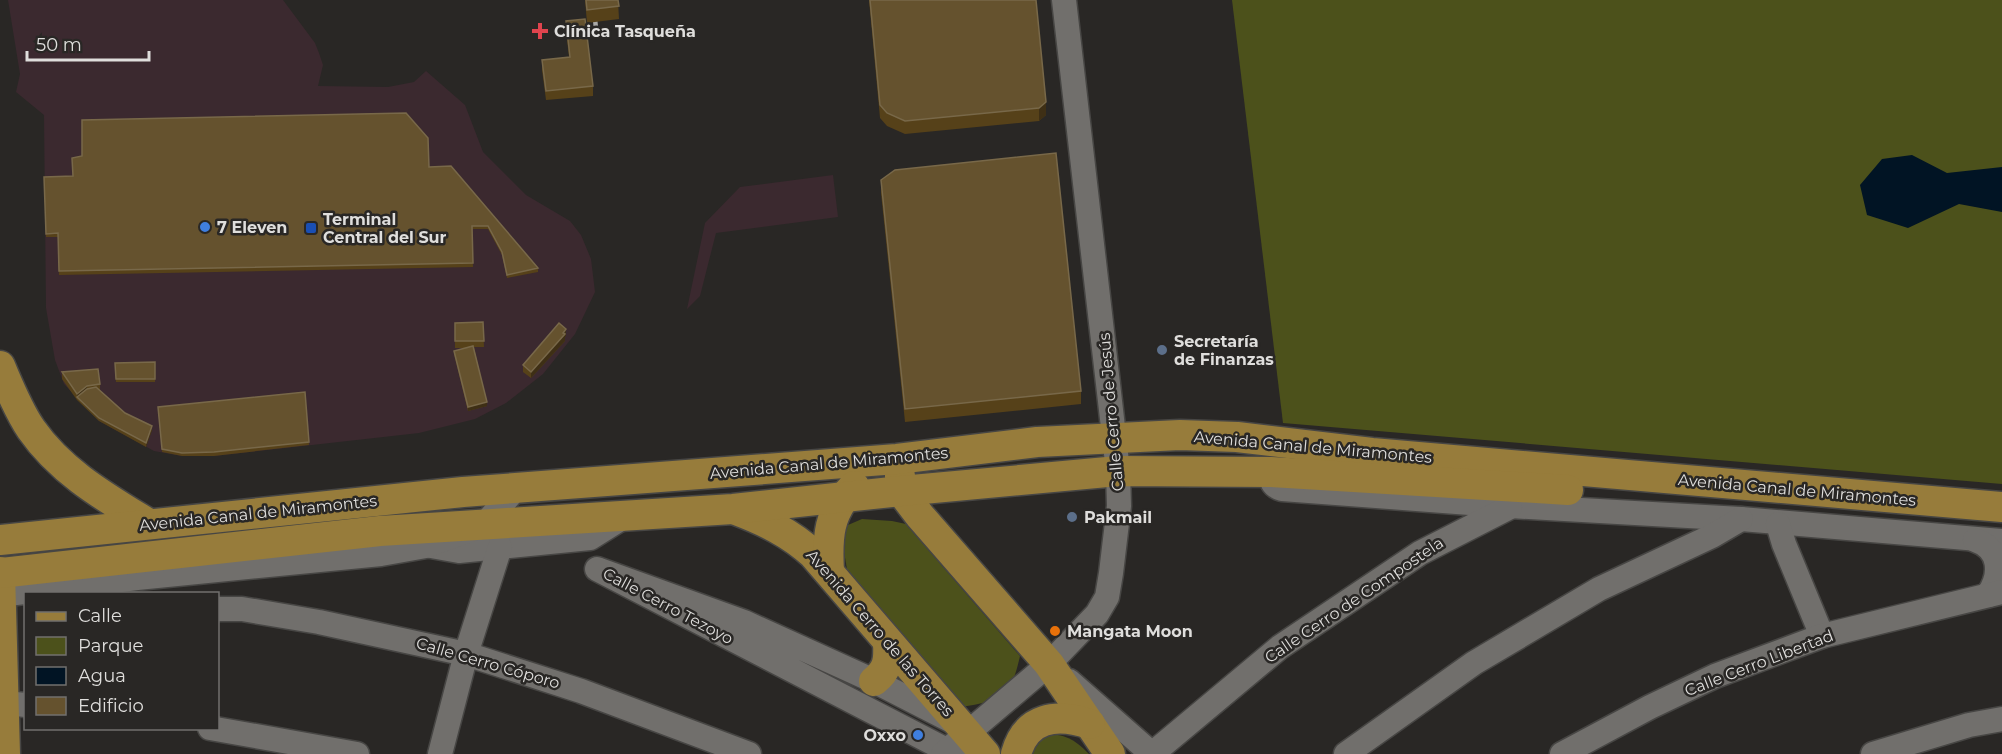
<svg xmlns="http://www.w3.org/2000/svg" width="2002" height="754" font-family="Montserrat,sans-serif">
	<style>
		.commercial { fill: #3b292f }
		.green { fill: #4c511b }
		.water { fill: #011424 }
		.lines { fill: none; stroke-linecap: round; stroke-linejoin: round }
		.minor-casing { stroke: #474644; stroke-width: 27 }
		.major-casing { stroke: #474644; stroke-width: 33 }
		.minor { stroke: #716f6c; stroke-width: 24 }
		.major { stroke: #977c3b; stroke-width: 30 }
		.rail { stroke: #aaa9a7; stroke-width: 4.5; stroke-dasharray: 12 6; stroke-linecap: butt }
		.wall { fill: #564119 }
		.shaded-wall { fill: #3e2f15 }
		.building { fill: #65522e; stroke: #786849; stroke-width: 1.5 }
		.health-dot { fill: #e0444e; stroke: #292725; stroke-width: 2 }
		.shop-dot { fill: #3f7fe0; stroke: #292725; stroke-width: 2 }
		.transit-dot { fill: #1a4fb4; stroke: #292725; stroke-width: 2 }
		.service-dot { fill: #5c6f8a; stroke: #292725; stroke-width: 2 }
		.food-dot { fill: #e8710a; stroke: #292725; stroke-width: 2 }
		.labels { text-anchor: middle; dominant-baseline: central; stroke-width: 5; stroke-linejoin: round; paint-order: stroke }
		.poi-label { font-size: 16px; font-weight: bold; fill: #dfdedc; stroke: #292725; text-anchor: start }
		.street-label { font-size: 16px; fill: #dfdedc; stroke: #292725 }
	</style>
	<rect width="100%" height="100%" fill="#292725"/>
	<g class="commercial">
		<path d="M8 0H283L315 43 319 53 323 65 318 86 388 87 414 82 426 71 465 105 483 152 526 195 570 221 581 235 591 259 595 292 575 334 543 374 506 403 475 419 419 433 214 456H182L154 451 99 421 64 384 55 360 46 308 44 115 16 92 20 74Z"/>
		<path d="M833 175 838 217 716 233 700 296 687 309 705 223 740 187Z"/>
	</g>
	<g class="green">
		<path d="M1232 0H2002V484L1283 423Z"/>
		<path d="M862 519 892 521 906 524 1020 656C1011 697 1002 700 962 707L848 575 843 546 844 535 848 525Z"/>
		<path d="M1043 733C1066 735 1073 738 1089 754H1033L1037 742Z"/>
	</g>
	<path class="water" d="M1912 155 1947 173 2002 167V212L1959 204 1908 228 1867 215 1860 185 1882 159Z"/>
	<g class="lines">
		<defs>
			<g id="minor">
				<path d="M1271 472C1271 481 1272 486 1282 489L1510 506 1741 519 2002 541"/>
				<path d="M1778 524 1784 544 1822 636"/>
				<path d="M1975 540C2001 549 2002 574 1988 595"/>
				<path d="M431 546 459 551 590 538 625 516"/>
				<path d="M0 595 137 578 381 554 426 546 484 525 517 487"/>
				<path d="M218 609H242L319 622 466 654 581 691 749 754"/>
				<path d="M1069 681 1152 754 1280 647 1420 553 1510 507"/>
				<path d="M4 703 26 705"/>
				<path d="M952 721 874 681 744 622 597 569 954 754"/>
				<path d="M210 728 357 754"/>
				<path d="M440 754 466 654 500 547"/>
				<path d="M943 754 1049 664 1097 614 1107 597 1111 573 1119 506 1118 471 1064 0"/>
				<path d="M1346 754 1474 663 1599 589 1712 536 1741 519"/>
				<path d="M1562 754 1650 707 1715 676 1822 636 2002 592"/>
				<path d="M1873 754 1969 725 2002 719"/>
			</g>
			<g id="major">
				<path d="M0 366C9 387 18 410 31 429 61 472 105 497 149 524"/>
				<path d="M900 476 901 491 920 516 1049 664 1110 754"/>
				<path d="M736 510C765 521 790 533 813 554L985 754"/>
				<path d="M0 540 463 492 897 459 1037 442 1180 435 1237 437 1372 453 2002 507"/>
				<path d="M0 572 5 754"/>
				<path d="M829 572C827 537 828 513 854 486"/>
				<path d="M0 573 380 531 733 509 901 491 1118 471 1271 472 1568 490"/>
				<path d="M874 681C888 670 889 660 888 643"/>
				<path d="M1016 754C1026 717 1056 713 1090 724"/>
			</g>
		</defs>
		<use href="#minor" class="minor-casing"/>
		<use href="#major" class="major-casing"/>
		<use href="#minor" class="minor"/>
		<use href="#major" class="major"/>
		<path class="rail" d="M593 0 597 38"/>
	</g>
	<g class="wall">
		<path d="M585 0H618L619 19 587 23Z"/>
		<path d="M869 0H1036L1046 115 1039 121 905 134 887 126 880 118Z"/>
		<path d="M566 21 593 86V96L546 100 542 70V60L569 57 566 31Z"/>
		<path d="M429 167 538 268V272L507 278 502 255 488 229H472L473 267 59 275 58 237H46L44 177Z"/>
		<path d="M881 180 1081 391V404L905 422 881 193Z"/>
		<path d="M483 322 484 347H474L487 406 468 411 454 354V351L468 348H455V323Z"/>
		<path d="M566 336 565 337V341L531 378 523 372V365Z"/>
		<path d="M155 362V382H116L115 363Z"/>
		<path d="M62 372 100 384V391L125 413 152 430 146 447 99 421 77 400 62 379Z"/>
		<path d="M305 392 309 445 214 456H182L162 452 158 407Z"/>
	</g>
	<g class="shaded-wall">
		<path d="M1046 102V115L1039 121V108Z"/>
		<path d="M566 329V336L565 337V341L531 378V372Z"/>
		<path d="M87 386V393L77 397V400V394Z"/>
		<path d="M487 402V406L468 411V407Z"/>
		<path d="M152 426V430L146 447V443Z"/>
	</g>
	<g class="building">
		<path d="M586 0H618L619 6 587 10Z"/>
		<path d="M870 0H1036L1046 102 1039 108 905 121 887 113 880 105Z"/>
		<path d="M585 19 593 86 546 91 542 60 570 57 566 21Z"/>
		<path d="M406 113 428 138 429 167 451 166 538 268 507 275 502 252 488 226H472L473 263 59 271 58 233 46 234 44 177 73 176 72 158 82 156V120Z"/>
		<path d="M1056 153 1081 391 905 409 881 180 895 170Z"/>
		<path d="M483 322 484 341H455V323Z"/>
		<path d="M559 323 566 329 563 333 565 334 531 372 523 365Z"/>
		<path d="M473 346 487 402 468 407 454 351Z"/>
		<path d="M155 362V379H116L115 363Z"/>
		<path d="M98 369 100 384 87 386 77 394 62 372Z"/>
		<path d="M96 387 125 413 152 426 146 443 99 418 77 397 87 389Z"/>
		<path d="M305 392 309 442 214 452 182 453 162 449 158 407Z"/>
	</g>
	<path class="health-dot" d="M537 22h6v6h6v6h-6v6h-6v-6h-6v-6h6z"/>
	<g class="shop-dot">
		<circle cx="205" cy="227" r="6"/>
		<circle cx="918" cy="735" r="6"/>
	</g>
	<rect class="transit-dot" x="305" y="222" width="12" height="12" rx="3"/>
	<g class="service-dot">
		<circle cx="1162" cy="350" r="6"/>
		<circle cx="1072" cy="517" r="6"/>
	</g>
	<circle class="food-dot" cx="1055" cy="631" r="6"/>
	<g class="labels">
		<g class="poi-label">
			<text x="554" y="31">Clínica Tasqueña</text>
			<text x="323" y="219">Terminal<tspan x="323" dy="18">Central del Sur</tspan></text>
			<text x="217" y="227">7 Eleven</text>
			<text x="1174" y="341">Secretaría<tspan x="1174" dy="18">de Finanzas</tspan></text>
			<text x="1084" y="517">Pakmail</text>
			<text x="1067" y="631">Mangata Moon</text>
			<text x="906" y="735" text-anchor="end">Oxxo</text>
		</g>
		<g class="street-label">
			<text transform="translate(1111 412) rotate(-95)">Calle Cerro de Jesús</text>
			<text transform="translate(1313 447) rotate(5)">Avenida Canal de Miramontes</text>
			<text transform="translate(829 463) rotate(-5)">Avenida Canal de Miramontes</text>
			<text transform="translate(1797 490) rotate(5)">Avenida Canal de Miramontes</text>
			<text transform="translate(258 513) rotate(-6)">Avenida Canal de Miramontes</text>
			<text transform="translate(1354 600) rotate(-34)">Calle Cerro de Compostela</text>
			<text transform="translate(668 606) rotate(28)">Calle Cerro Tezoyo</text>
			<text transform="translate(880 633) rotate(49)">Avenida Cerro de las Torres</text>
			<text transform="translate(488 663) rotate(16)">Calle Cerro Cóporo</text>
			<text transform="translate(1759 663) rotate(-21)">Calle Cerro Libertad</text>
		</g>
	</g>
	<rect x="24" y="592" width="195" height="138" fill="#292725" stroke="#72706e" stroke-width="1.5"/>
	<rect x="36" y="612" width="30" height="9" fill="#977c3b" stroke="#72706e" stroke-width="1.5"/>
	<text x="78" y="622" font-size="18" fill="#dfdedc">Calle</text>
	<rect x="36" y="637" width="30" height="18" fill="#4c511b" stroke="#72706e" stroke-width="1.5"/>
	<text x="78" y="652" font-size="18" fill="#dfdedc">Parque</text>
	<rect x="36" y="667" width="30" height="18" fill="#011424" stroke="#72706e" stroke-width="1.5"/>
	<text x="78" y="682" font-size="18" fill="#dfdedc">Agua</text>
	<rect x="36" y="697" width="30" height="18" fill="#65522e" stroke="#72706e" stroke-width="1.5"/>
	<text x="78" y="712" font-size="18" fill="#dfdedc">Edificio</text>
	<path d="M27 51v9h122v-9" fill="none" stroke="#dfdedc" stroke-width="3"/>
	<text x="36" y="51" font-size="18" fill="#dfdedc" stroke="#292725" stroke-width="4.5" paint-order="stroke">50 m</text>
</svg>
